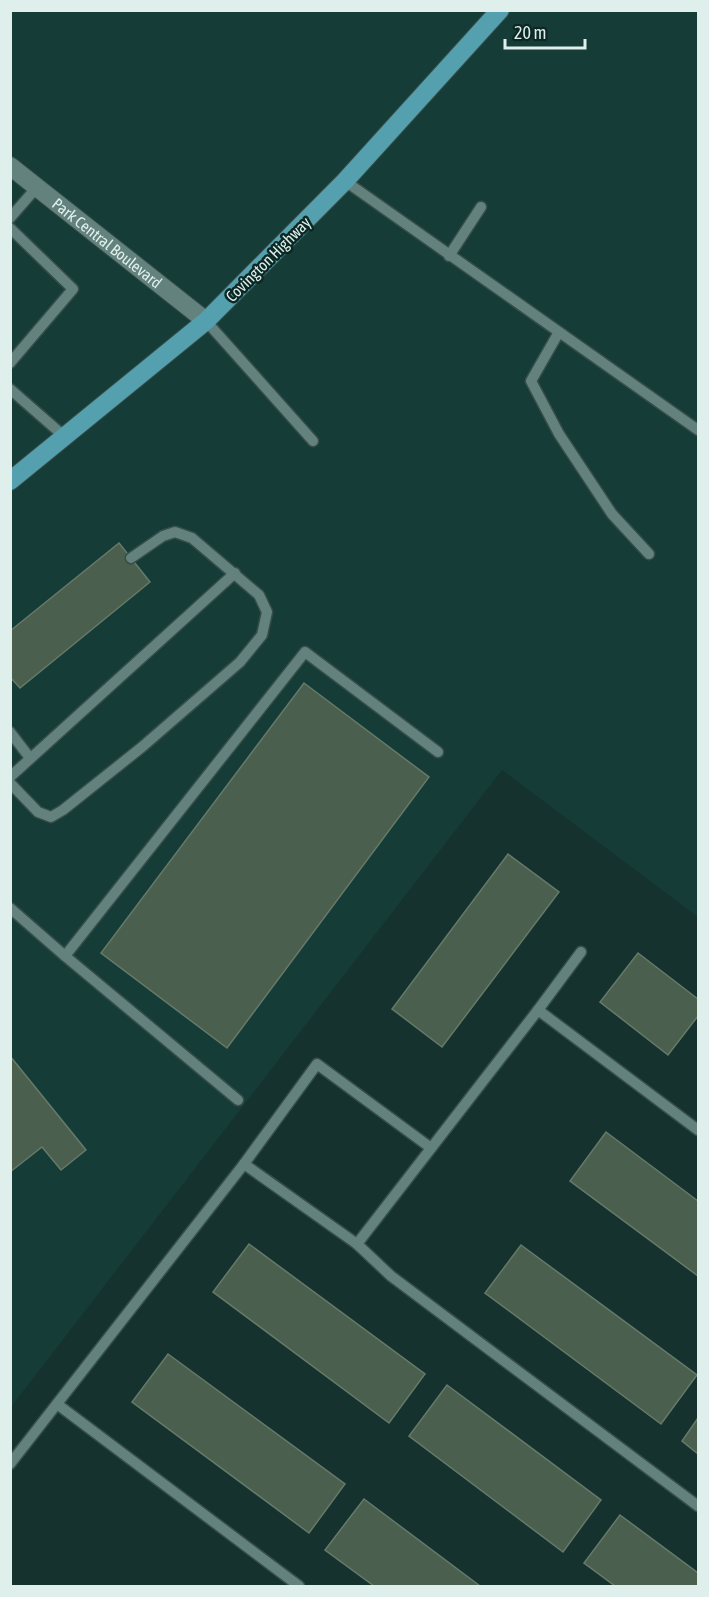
<svg xmlns="http://www.w3.org/2000/svg" width="709" height="1597" font-family="'Asap Condensed',sans-serif">
	<style>
		.built { fill: #153c37 }
		.building { fill: #4b5f4f; stroke: #667a69; stroke-width: 1.5 }
		.lines { fill: none; stroke-linecap: round; stroke-linejoin: round }
		.lane-casing { stroke: #364d4a; stroke-width: 13 }
		.street-casing { stroke: #364d4a; stroke-width: 20 }
		.primary-casing { stroke: #364d4a; stroke-width: 20 }
		.lane { stroke: #64827d; stroke-width: 10 }
		.street { stroke: #64827d; stroke-width: 18 }
		.primary { stroke: #54a0ae; stroke-width: 18 }
		.labels { text-anchor: middle; dominant-baseline: central; stroke-width: 5; stroke-linejoin: round; paint-order: stroke }
		.street-label { font-size: 16px; fill: #dfefec; stroke: #0c2825 }
	</style>
	<rect width="100%" height="100%" fill="#16322e"/>
	<path class="built" d="M11 11H698V917L502 770 11 1407Z"/>
	<g class="building">
		<path d="M119 543 150 582 20 688 10 677V631Z"/>
		<path d="M304 683 429 777 227 1048 101 953Z"/>
		<path d="M508 854 559 892 442 1047 392 1009Z"/>
		<path d="M638 953 698 999V1016L668 1055 600 1002Z"/>
		<path d="M10 1056 86 1150 61 1170 42 1147 10 1172Z"/>
		<path d="M606 1132 698 1201V1276L570 1181Z"/>
		<path d="M249 1244 425 1374 389 1423 213 1292Z"/>
		<path d="M521 1245 697 1375 661 1424 485 1293Z"/>
		<path d="M168 1354 345 1484 309 1533 132 1402Z"/>
		<path d="M447 1385 601 1500 563 1552 409 1436Z"/>
		<path d="M698 1418V1454L682 1441Z"/>
		<path d="M364 1499 480 1586H374L325 1550Z"/>
		<path d="M620 1515 698 1573V1586H615L584 1563Z"/>
	</g>
	<g class="lines">
		<defs>
			<g id="lane">
				<path d="M345 181 698 430"/>
				<path d="M10 218 37 187"/>
				<path d="M10 228 73 289 10 363"/>
				<path d="M449 256 481 207"/>
				<path d="M206 321 313 441"/>
				<path d="M559 332 531 381 559 434 612 514 649 554"/>
				<path d="M10 389 65 437"/>
				<path d="M10 732 30 758"/>
				<path d="M10 777 235 573"/>
				<path d="M10 783 38 812 51 817 63 810 142 747 240 662 262 635 267 612 259 595 192 538 175 532 163 536 131 558"/>
				<path d="M10 908 65 956 238 1100"/>
				<path d="M65 956 305 652 438 752"/>
				<path d="M538 1010 581 952"/>
				<path d="M244 1164 317 1064 431 1148"/>
				<path d="M357 1244 391 1276 698 1506"/>
				<path d="M57 1404 299 1586"/>
				<path d="M10 1464 244 1164 357 1244 538 1010 698 1130"/>
			</g>
			<g id="street">
				<path id="s1" d="M10 166 206 321"/>
			</g>
			<path id="primary" d="M10 481 206 321 345 181 500 10"/>
		</defs>
		<use href="#lane" class="lane-casing"/>
		<use href="#street" class="street-casing"/>
		<use href="#primary" class="primary-casing"/>
		<use href="#lane" class="lane"/>
		<use href="#street" class="street"/>
		<use href="#primary" class="primary"/>
	</g>
	<g class="labels">
		<g class="street-label">
			<text stroke="none"><textPath href="#s1" startOffset="124">Park Central Boulevard</textPath></text>
			<text transform="translate(268 259) rotate(-45)">Covington Highway</text>
		</g>
	</g>
	<rect width="709" height="1597" fill="none" stroke="#dfefec" stroke-width="24"/>
	<path d="M505 39v9h80v-9" fill="none" stroke="#dfefec" stroke-width="3"/>
	<text x="514" y="39" font-size="18" fill="#dfefec" stroke="#0c2825" stroke-width="4.5" paint-order="stroke">20 m</text>
</svg>
